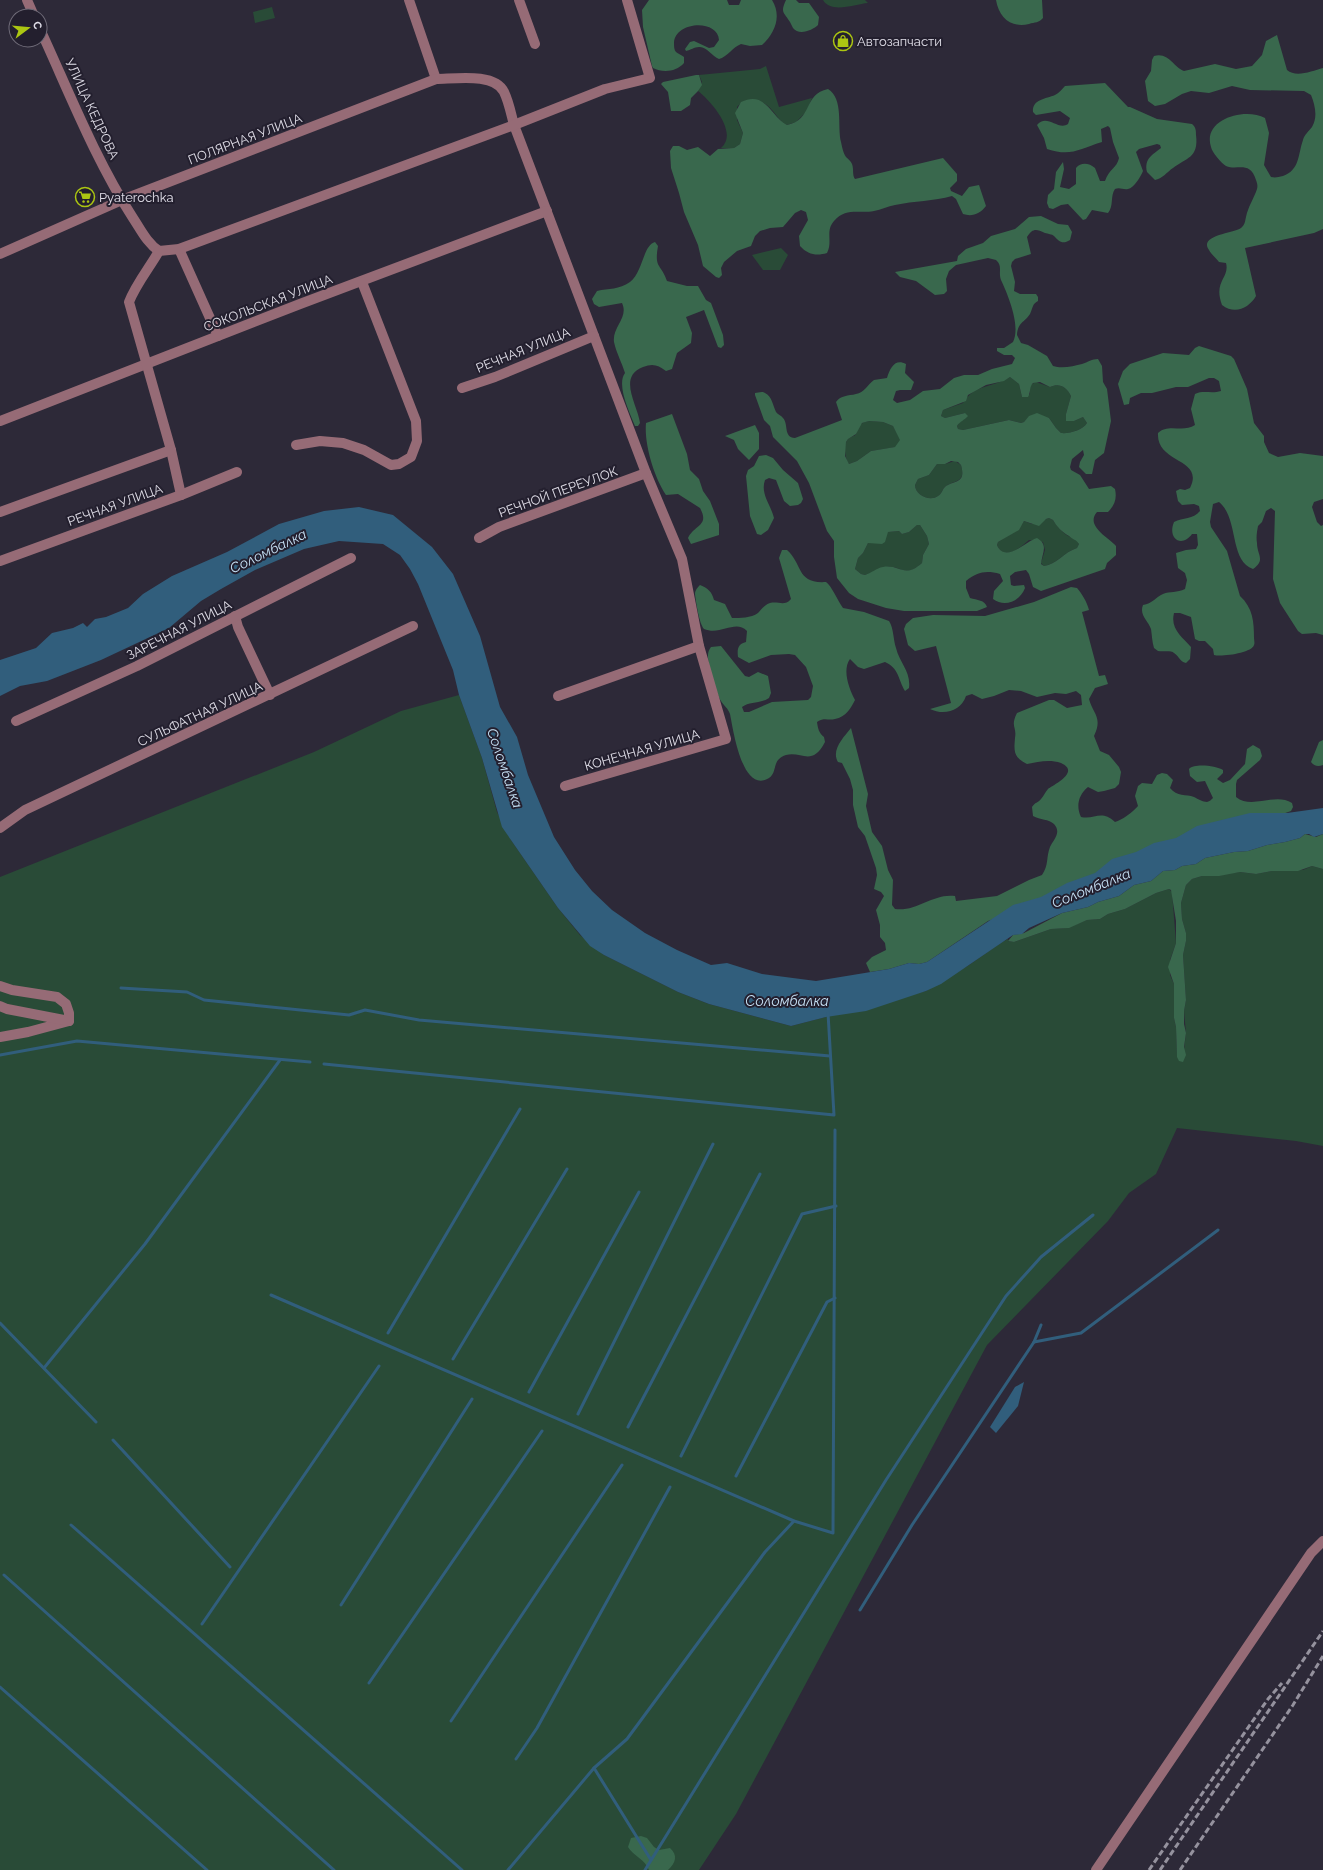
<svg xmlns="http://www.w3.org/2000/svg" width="1323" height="1870" font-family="Raleway,sans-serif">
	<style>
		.green { fill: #294b37 }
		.forest { fill: #39684d; fill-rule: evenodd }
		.water { fill: #315e7c }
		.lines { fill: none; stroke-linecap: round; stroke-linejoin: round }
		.stream { stroke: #315e7c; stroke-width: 3 }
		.minor { stroke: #966b76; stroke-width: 10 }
		.rail { stroke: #95929e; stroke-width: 3; stroke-dasharray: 6 3; stroke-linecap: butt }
		.labels { text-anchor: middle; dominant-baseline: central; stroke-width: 4; stroke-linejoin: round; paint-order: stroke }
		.poi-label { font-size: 13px; fill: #e0dee8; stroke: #231f2e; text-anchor: start }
		.street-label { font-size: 13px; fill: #e0dee8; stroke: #231f2e }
		.water-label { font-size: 14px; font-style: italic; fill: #c7e2f6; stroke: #231f2e }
	</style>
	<rect width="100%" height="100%" fill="#2d2938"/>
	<g class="green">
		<path d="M823 0H865L868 3C855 4 831 14 823 0Z"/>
		<path d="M272 7 275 18 255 23 253 12Z"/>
		<path d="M766 66 779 107 812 98 806 112 796 122 787 125C779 121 777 115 771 109 763 99 746 96 737 107V120L743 133 740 144 734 148H721C739 133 711 101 698 91L702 82 699 75 760 69Z"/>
		<path d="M781 248 788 255 780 270H763L752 255Z"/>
		<path d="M1010 377 1019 384 1022 397 1030 394V385L1036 382 1050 387C1059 383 1066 386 1071 396L1066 414V421H1074L1083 417 1087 423C1083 430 1069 434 1061 433L1056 428 1049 418 1030 416 1024 422 1021 423 1009 420 963 430 958 429 957 426 965 413 945 418 941 416 943 410 963 403C974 384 993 388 1010 377Z"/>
		<path d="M869 421 883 422 893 426 901 440 896 447 871 451 857 461 849 464C845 459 843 444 848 439 851 436 854 437 856 434 859 425 860 423 869 421Z"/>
		<path d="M955 461 961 465C966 482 956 480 946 486 942 489 942 494 938 496 930 502 915 495 915 485L918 479 929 475 937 464H945Z"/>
		<path d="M1049 518 1053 520C1057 527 1067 538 1076 539L1079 544 1077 548C1064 552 1056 565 1044 566L1041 563 1045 550 1043 542 1029 540C1021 547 1004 562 997 545L998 542 1019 529 1024 521 1032 524Z"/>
		<path d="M917 525H920L927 536 929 544 923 555 922 563C904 579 902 565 886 567 879 569 872 573 865 575L861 574 855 569 858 558 863 553 868 543H875L888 532 899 531 902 534 909 532Z"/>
		<path d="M459 695 482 758 497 812 511 840 558 908 580 935 604 955 678 992 709 1004 791 1026 926 991 969 965 1002 942 1008 939V941L1014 942 1051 929 1067 928 1087 920 1100 919 1108 914 1125 909 1156 893 1169 889 1172 892 1176 943 1170 960V975L1174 984V1018L1176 1027 1177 1055 1184 1050 1186 1033 1184 1011 1186 1000 1183 955 1186 941V933L1182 919 1181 903 1186 885 1192 879 1202 876 1240 872 1256 874 1272 871 1303 870 1312 866 1323 869V1146L1296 1141 1177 1128 1156 1174 1129 1193 1108 1221 987 1345 736 1814 699 1870H0V877L314 752 401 711Z"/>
	</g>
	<g class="forest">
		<path d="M649 0H727L729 5H739L741 0H772C782 16 775 33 762 45L750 46 741 44C733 47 727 57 719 59 712 56 706 46 699 47 694 47 691 50 686 51L685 49 690 42 694 41 709 48 714 47 719 40C718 19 675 21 674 43 674 46 674 50 676 52 678 54 682 55 684 57V63C676 72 663 73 653 68L652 66 643 27 642 10Z"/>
		<path d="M786 0H796L799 3H809L819 17 818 25C813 30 799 36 793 28 792 26 791 24 790 22 784 12 780 13 786 0Z"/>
		<path d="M996 0H1042L1043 18C1039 23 1035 22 1029 24 1011 28 999 18 996 0Z"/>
		<path d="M1277 35 1287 70C1296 78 1312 71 1323 68V229L1314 233 1245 248 1256 296C1249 308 1235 315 1222 305 1213 281 1230 278 1226 263L1219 262C1216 258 1211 254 1209 250 1198 235 1235 233 1241 228 1245 225 1245 221 1246 217 1248 207 1254 198 1257 189 1258 185 1257 183 1256 180 1250 160 1237 171 1226 166 1221 163 1212 152 1211 147 1202 119 1245 107 1265 118L1269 133 1264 165 1271 177C1276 178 1278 177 1283 176 1300 170 1298 154 1303 140 1304 135 1309 131 1312 127 1318 117 1315 105 1311 95L1304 91 1250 90 1232 86 1209 93 1191 91 1182 94 1165 104 1155 106 1148 101 1145 81 1151 71 1152 60 1154 56C1169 52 1173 67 1184 71L1215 64 1236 69 1252 66 1262 55 1266 41Z"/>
		<path d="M696 75H699L702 85 698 91 691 98 690 105 681 111H671L668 92 661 84 663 82Z"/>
		<path d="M1105 83 1128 107H1130L1157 119 1192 124C1196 127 1196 131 1196 135 1199 158 1186 158 1173 168 1167 172 1162 179 1155 180L1147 172C1144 159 1152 155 1161 148L1160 145 1157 144 1139 149 1136 152 1143 171C1141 176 1134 188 1128 189 1123 190 1120 187 1115 189 1110 196 1114 206 1108 213L1092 210 1086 219 1083 220 1068 204 1061 205 1053 209 1049 208 1047 203 1048 195 1054 189 1056 172 1063 162 1064 169 1060 187 1069 189 1076 184V168C1081 162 1089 163 1095 168L1100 181H1105C1109 169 1117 168 1119 158L1113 142 1110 128 1108 126 1101 129 1102 142C1079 149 1071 157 1047 149L1044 138 1037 125C1047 113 1058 131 1068 124L1070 118 1060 111 1036 115 1033 112C1032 99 1046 99 1055 95 1059 93 1062 89 1065 86Z"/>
		<path d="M828 89C844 99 837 126 841 142 842 146 843 153 846 157 848 159 851 161 852 164 854 169 852 175 855 179L943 158 957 174V181L950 188 951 191 962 196 969 187 979 185 986 206C980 214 972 217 963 214L956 199 952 196C934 201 914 201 895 205 888 206 881 210 874 211 859 214 846 207 834 221 825 231 833 242 827 253 817 256 808 255 800 246L799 236 808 220 806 212 801 210 795 213 783 227 770 228 760 231 755 236 751 246 737 251 724 262 721 268 722 275 719 278 716 277 703 266 698 245 684 212 679 193 671 168 670 151 673 146H679L687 150 698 147 710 156 718 149 734 148 740 144 743 133 735 113 741 102C766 90 771 117 787 125 813 120 803 94 828 89Z"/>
		<path d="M1041 216 1058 224 1068 225 1072 232 1070 240C1062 245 1059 241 1054 236 1052 234 1048 234 1045 233 1036 229 1033 228 1027 237L1031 254 1015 259 1012 262 1011 266 1015 282 1014 291 1020 294H1036L1038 297V301C1032 304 1033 308 1030 314 1024 323 1018 322 1017 335L1021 343 1028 345 1047 356 1053 366C1062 369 1074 366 1082 364 1088 362 1092 359 1098 359L1102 366 1103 382 1107 389 1111 421 1104 453 1095 460 1092 474H1086L1079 467 1080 462 1084 455 1083 450 1072 459 1070 467 1071 470 1080 475 1089 489 1111 486 1115 489C1117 498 1115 505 1108 512H1097C1085 526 1108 537 1116 546V555L1107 563 1105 569 1041 591 1033 587 1029 574 1026 570 1015 572 1010 576 1011 585 1014 586 1024 585 1025 588C1020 601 1005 608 993 599L994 591 1003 581 1000 574C986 570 977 572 966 581V588L970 598C977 600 985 600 987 607L977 611H904L886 608 858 599 849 593 837 578 834 557V541L827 531 809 483 797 461 773 437 770 426 764 420 755 395V393C758 393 762 391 765 393 772 396 773 406 776 412 778 415 781 415 783 418 789 425 783 437 795 438L842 420 836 402C841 395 848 396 856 394 864 393 868 384 874 380 878 379 883 379 887 378 890 368 895 358 906 364L905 373 914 382 911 390H900L896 391 893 400 897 403 910 400 923 391 940 389 954 378 964 375H978L992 369 1012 364 1015 358 1012 355H1004L997 351V348H1004L1013 342C1021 326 1008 295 1001 280 998 272 1003 266 996 260L988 258 956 265 949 271 946 279 947 291 944 294 935 295 916 281 900 277 895 272 957 261 958 256 966 249 983 243 991 236 1015 229 1029 217ZM1010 377 1019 384 1022 397H1028C1031 392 1029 387 1033 383L1040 382 1050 387C1059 383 1066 386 1071 396L1066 414V421H1074L1083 417 1087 423C1083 430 1069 434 1061 433L1056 428 1049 418 1037 413 1029 416 1024 422 1021 423 1009 420 963 430 958 429 957 426C960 421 965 420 968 416L965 413 945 418 941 416 943 410 966 401 968 395 986 385 1004 381ZM869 421 883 422 893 426 900 440 895 447 871 451 857 461 849 464 845 456 846 442 848 439 856 434 862 423ZM951 461 958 462 961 465C966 483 956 480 946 486 942 489 942 494 938 496 930 502 915 495 915 485L918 479 929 475 937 464H945ZM1049 518 1053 520C1057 527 1062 532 1069 536 1073 540 1076 539 1079 544L1077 548C1064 552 1056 565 1044 566L1041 564C1042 553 1049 545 1037 538 1026 541 1005 564 997 545L998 542 1019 530 1024 521 1039 526 1046 519ZM917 525H920L927 536 929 544 923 555 922 563C904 579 900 564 883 567 876 568 872 573 865 575L861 574 855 569 858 558 863 553 868 543 882 544 885 542 888 532 899 531 902 534 909 532Z"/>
		<path d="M655 242 658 246C654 269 661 263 667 281L687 286H698L706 300 711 303 723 335 724 345 721 348 718 347 704 310 686 317 692 333 691 343 677 353 672 369 666 371C658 365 653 363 643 367 617 377 638 405 640 423L638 426H635C630 413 616 385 625 373 622 363 616 352 614 342 612 327 629 318 622 303L599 307 594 304 592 299 597 291C609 288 619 290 630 282 643 272 643 245 655 242Z"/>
		<path d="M1199 346 1231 356 1234 359 1247 389 1254 423 1264 436V442L1269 453 1278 457 1300 453 1323 456V499L1314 502 1312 507 1317 522 1321 526 1323 525V635L1316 633 1302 634 1298 631 1280 603 1273 579 1275 511 1271 508 1266 511 1262 522 1258 526C1257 532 1256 537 1257 543 1257 555 1266 560 1253 569 1229 561 1239 518 1219 502L1213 504 1210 522 1211 527 1227 551 1240 596C1253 608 1254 622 1254 638 1254 640 1255 643 1254 645 1252 653 1222 657 1214 655L1213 649 1205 641H1199L1195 639 1191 617 1180 613H1174C1170 629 1182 637 1191 647L1190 659 1186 663C1179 661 1180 657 1174 653 1171 650 1163 652 1158 651L1154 648C1152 642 1152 635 1151 629 1148 620 1139 615 1143 605 1152 604 1156 597 1163 594 1170 591 1177 593 1185 589L1187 580 1185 573 1178 568 1176 553 1186 550 1196 549 1198 545 1197 534H1192C1182 548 1167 539 1174 522 1183 517 1193 520 1200 511L1199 506 1194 504 1182 505 1178 501 1176 491 1180 489 1185 490 1190 488C1205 458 1156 464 1158 433 1168 423 1183 433 1195 425L1191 409 1195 394C1203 390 1212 394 1221 391L1219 381 1214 378H1209L1188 387H1176L1152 393H1141L1130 398 1129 404 1124 405 1118 384 1123 371 1130 364 1163 353 1189 355 1195 348Z"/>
		<path d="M672 414 687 454 690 470 699 479 703 491 710 501 719 524V535L691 544 688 538C694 525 710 526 700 508L678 494 666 495C654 477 644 444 646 423Z"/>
		<path d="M755 425 759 433V449L749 460 738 449 734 440 725 436Z"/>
		<path d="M766 455 773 458 783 470 798 483 803 499 801 503 798 505 790 506 784 501 776 480 769 478 765 480C760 494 771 505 774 518L768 530 761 535 757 534 750 516 746 476 748 470 754 466 759 456Z"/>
		<path d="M782 550H787C803 564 796 584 826 582 831 585 838 601 843 608L864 612 889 621C894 629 893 639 896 648 900 664 911 671 909 688L905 691C898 679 899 668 885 662L864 669 858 667 850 659C842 670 849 689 855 700 851 708 846 717 835 719 828 721 825 717 817 722 818 729 819 733 824 737L825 742C812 767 802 751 786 755 771 760 778 772 769 778 742 795 733 728 730 714 728 708 724 706 721 701 717 695 707 663 708 655 708 652 709 650 711 647L721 646 745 676 749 677 758 672 768 676 771 693 769 698C760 704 750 701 742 707L744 712H749L772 702 808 700 811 697 813 686 806 667 795 655 789 654 771 655 749 663 738 657C737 649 738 644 746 642L747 631C735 619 721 636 704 629 699 623 696 602 695 594 695 590 698 587 700 585 708 588 712 592 714 600L725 604 732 618C740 618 751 618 758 613 762 609 764 605 770 603 779 601 784 607 791 599L779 558Z"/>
		<path d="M1071 587 1077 588C1082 594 1087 602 1089 610L1082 612 1099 676 1105 675 1108 684 1095 688 1089 699C1093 714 1103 717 1094 736L1100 751 1109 755 1119 767 1121 772 1119 784 1115 788 1104 791 1098 792 1088 787C1078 795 1076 807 1081 817 1095 820 1101 809 1115 822 1122 820 1133 812 1138 806L1135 796 1138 786 1142 783 1152 784 1157 775 1162 773 1167 774 1173 780 1170 788C1177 797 1186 794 1194 797 1198 799 1203 802 1207 802 1210 801 1211 800 1213 798L1205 781 1197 782 1190 776 1189 769C1195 763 1216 766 1223 770V773L1217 779 1223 783 1230 780 1245 764 1247 749 1253 745 1260 749 1262 756 1260 760 1237 780 1236 784V797C1252 810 1275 792 1292 803L1293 807 1291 811 988 921 927 962 919 964 909 963 889 969 870 972 866 963 872 957 886 950 885 943 880 937V925L876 910 884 896 881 892 874 889 877 875 876 868 865 836 858 827 853 805V790L850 779 842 763 838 762C831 750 843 738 851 728L868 794 866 806 872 832 882 846 888 870 893 880 892 905 895 909C917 912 933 893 955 896L956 901 997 896 1029 880 1042 875C1049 865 1046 857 1050 847 1053 840 1062 833 1054 824 1049 819 1040 820 1033 816L1032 807C1035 802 1038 803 1041 799 1044 796 1045 792 1048 789 1053 785 1081 772 1061 763 1049 759 1038 762 1027 764 1013 757 1014 751 1015 738 1017 726 1010 727 1017 713L1049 700H1054L1067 708 1082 705 1081 695 1076 691 1066 694 1055 693 1037 697 1021 691 1009 690 994 696 982 699 972 694 966 696C961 711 944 716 930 709L951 703 936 646 915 651 908 645 904 629 906 624 913 618 933 615 985 616 1034 602Z"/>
		<path d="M1323 740V765C1318 767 1314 766 1311 762L1319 742Z"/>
		<path d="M1305 834 1316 837 1323 834V869L1312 866 1298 871H1272L1256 874 1240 872 1219 876H1202L1192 879 1186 885 1181 903 1182 919 1186 933V941L1183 955 1186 1000 1184 1011V1024L1186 1033 1184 1047 1186 1055 1183 1062 1179 1061 1177 1057 1176 1027 1174 1018V984L1168 967 1176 943V921L1171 890 1169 889 1156 893 1125 909 1108 914 1100 919 1087 920 1069 928 1051 929 1014 942 1008 941 1013 935 1024 933 1062 913 1088 907 1098 902 1119 896 1134 885 1151 881 1163 871 1175 870 1182 866 1196 864 1205 858 1234 852 1248 851 1267 845 1285 842 1300 838Z"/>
		<path d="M641 1836 647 1838 654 1847 659 1850 670 1848C678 1855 676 1863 668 1870H649C645 1859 633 1856 628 1847L631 1838Z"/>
	</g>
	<g class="water">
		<path d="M359 507 393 515 432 547 453 574 480 636 500 707 517 737 528 775 554 837 575 870 592 891 612 910 645 933 677 950 711 965 727 963 762 974 816 981 889 969 909 963 919 964 927 962 1013 905 1041 897 1067 883 1095 873 1112 859 1136 852 1154 843 1176 838 1197 826 1250 813H1287L1323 808V834L1314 837 1309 834H1305L1300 838 1285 842 1267 845 1248 851 1234 852 1205 858 1196 864 1182 866 1175 870 1163 871 1151 881 1134 885 1119 896 1098 902 1088 907 1062 913 1029 928 1022 934 1013 935 941 984 926 991 866 1011 826 1017 791 1026 709 1004 678 992 604 955 590 946 558 908 502 827 482 758 459 695 453 670 418 584 410 569 400 555 383 544 339 541 304 549 255 570 221 589 201 601 169 628 101 660 47 681 20 686 0 696V660L36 648 52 633 73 628 83 623 87 627 95 619 106 617 128 608 143 594 172 576 227 552 279 524 324 511Z"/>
		<path d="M1024 1382 1018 1406 996 1433 990 1427 1015 1387Z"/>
	</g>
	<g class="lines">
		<g class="stream">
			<path d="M121 988 187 992 204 1000 349 1015 365 1010 419 1020 830 1056"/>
			<path d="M0 1055 77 1041 310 1062"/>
			<path d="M324 1064 834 1115 828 1013"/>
			<path d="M271 1295 794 1521 833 1533 835 1130"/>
			<path d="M0 1323 96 1422"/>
			<path d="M388 1333 520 1109"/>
			<path d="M1034 1342 1081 1333 1218 1230"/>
			<path d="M453 1359 567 1169"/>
			<path d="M44 1368 145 1244 280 1060"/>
			<path d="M529 1392 639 1192"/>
			<path d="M578 1414 713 1144"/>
			<path d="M628 1427 760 1174"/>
			<path d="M113 1440 230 1567"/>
			<path d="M681 1456 802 1214 836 1206"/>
			<path d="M736 1476 827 1302 835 1298"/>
			<path d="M71 1525 462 1870"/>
			<path d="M4 1575 334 1870"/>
			<path d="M341 1605 472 1399"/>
			<path d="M860 1610 912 1525 1034 1342 1041 1325"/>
			<path d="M202 1624 379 1366"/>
			<path d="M369 1683 542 1431"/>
			<path d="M0 1687 207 1870"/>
			<path d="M451 1721 622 1465"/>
			<path d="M516 1759 537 1728 670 1487"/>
			<path d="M594 1768 651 1860"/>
			<path d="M508 1870 594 1768 627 1739 765 1552 794 1521"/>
			<path d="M645 1870 886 1480 1006 1296 1041 1257 1093 1215"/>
		</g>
		<g class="minor">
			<path d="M27 0 34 16"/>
			<path d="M409 0 436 79"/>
			<path d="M519 0 535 44"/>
			<path d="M40 29C69 92 95 159 133 218 141 230 147 243 159 251"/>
			<path d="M179 249 218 336"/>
			<path d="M0 254 122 200 436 79C453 79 495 72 504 92 509 102 511 114 514 125L646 473 682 559 699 646 726 739 565 786"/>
			<path d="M462 388 495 377 594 336"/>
			<path d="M0 421 300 304 547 211"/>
			<path d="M296 445 320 441 343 443 364 450 391 465 399 464 411 457 417 441 416 421 362 282"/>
			<path d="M181 495 171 450 129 302C136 284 150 267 159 251L179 249 514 125 605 89 650 78 627 0"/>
			<path d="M0 512 171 450"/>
			<path d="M479 538 499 527 646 473"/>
			<path d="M0 561 181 495 237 472"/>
			<path d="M235 616 238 627 270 695"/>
			<path d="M558 696 699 646"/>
			<path d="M16 721 137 666 351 558"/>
			<path d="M0 828 25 810 413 626"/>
			<path d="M0 986 12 990 57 997 66 1004 69 1013V1021L28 1032 0 1037"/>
			<path d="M0 1006 7 1009 69 1021"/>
			<path d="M1096 1870 1311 1553 1323 1541"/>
		</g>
		<g class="rail">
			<path d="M1149 1870 1268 1699 1282 1683"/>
			<path d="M1160 1870 1323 1631"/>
			<path d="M1180 1870 1293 1705 1323 1656"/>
		</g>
	</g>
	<defs>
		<symbol id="shop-ring" viewBox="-11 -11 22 22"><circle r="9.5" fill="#231f2e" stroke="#acc612" stroke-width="1.5"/><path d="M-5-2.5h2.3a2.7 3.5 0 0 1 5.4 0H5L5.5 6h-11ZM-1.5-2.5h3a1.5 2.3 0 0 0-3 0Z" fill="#acc612"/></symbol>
		<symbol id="supermarket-ring" viewBox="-11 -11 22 22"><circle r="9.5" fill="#231f2e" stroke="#acc612" stroke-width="1.5"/><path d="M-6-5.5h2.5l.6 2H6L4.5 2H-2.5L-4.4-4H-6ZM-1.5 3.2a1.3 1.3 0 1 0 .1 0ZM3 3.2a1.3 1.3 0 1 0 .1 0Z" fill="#acc612"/></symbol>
	</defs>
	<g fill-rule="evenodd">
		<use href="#shop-ring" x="832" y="30" width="22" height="22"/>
		<use href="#supermarket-ring" x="74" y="186" width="22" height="22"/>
	</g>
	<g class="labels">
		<g class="poi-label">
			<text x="857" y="41">Автозапчасти</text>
			<text x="99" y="197">Pyaterochka</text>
		</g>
		<g class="street-label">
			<text transform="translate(92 109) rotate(65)">УЛИЦА КЕДРОВА</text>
			<text transform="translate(245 139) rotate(-21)">ПОЛЯРНАЯ УЛИЦА</text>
			<text transform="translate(268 303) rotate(-21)">СОКОЛЬСКАЯ УЛИЦА</text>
			<text transform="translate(523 350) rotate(-22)">РЕЧНАЯ УЛИЦА</text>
			<text transform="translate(558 492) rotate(-20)">РЕЧНОЙ ПЕРЕУЛОК</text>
			<text transform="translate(115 505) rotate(-20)">РЕЧНАЯ УЛИЦА</text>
			<text transform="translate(179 630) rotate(-27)">ЗАРЕЧНАЯ УЛИЦА</text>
			<text transform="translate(200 714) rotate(-25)">СУЛЬФАТНАЯ УЛИЦА</text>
			<text transform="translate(642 750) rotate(-16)">КОНЕЧНАЯ УЛИЦА</text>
		</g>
		<g class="water-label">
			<text transform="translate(268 551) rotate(-26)">Соломбалка</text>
			<text transform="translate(505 768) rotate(71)">Соломбалка</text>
			<text transform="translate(1091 888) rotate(-22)">Соломбалка</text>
			<text x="787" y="1001">Соломбалка</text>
		</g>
	</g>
	<g transform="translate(28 28) rotate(74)"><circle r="19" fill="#231f2e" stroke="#6f6b78"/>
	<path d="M0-3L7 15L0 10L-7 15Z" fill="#acc612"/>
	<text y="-6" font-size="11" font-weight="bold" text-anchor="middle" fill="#e0dee8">С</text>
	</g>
</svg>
